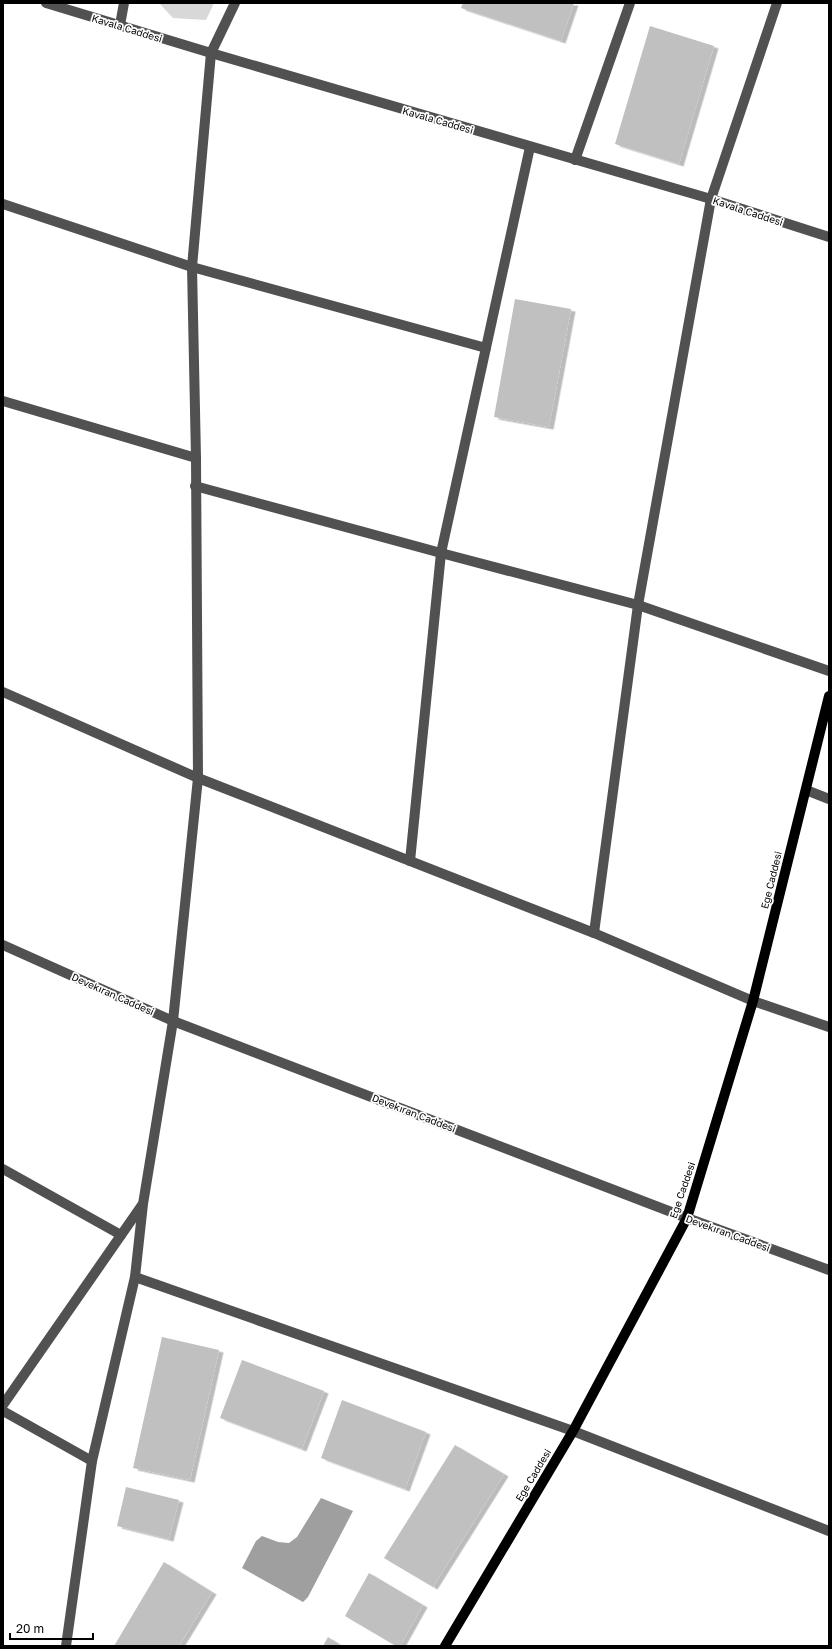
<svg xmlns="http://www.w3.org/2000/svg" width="832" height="1649" font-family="'Golos Text',sans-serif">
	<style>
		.green { fill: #d8d8d8 }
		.water { fill: #9f9f9f }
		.building { fill: #c0c0c0; filter: url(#shadow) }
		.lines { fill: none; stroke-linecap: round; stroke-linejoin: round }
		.minor { stroke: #515151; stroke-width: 10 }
		.major { stroke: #000; stroke-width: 10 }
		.labels { text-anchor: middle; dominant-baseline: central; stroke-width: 3.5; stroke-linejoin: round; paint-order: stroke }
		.street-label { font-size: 10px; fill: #000; stroke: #fff }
	</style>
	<defs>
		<filter id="shadow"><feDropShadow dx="4.5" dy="2.5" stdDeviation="0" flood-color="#0004"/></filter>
	</defs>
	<rect width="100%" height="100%" fill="#fff"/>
	<path class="green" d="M159 3H214L206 20 173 18Z"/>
	<path class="water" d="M321 1498 353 1511 308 1597 303 1602 242 1568 256 1541 262 1536 278 1542 289 1543 297 1537Z"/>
	<g class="building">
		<path d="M463 3H574L561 41 461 8Z"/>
		<path d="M650 26 714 46 679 164 615 144Z"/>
		<path d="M515 299 571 309 549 427 494 417Z"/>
		<path d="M162 1337 219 1350 190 1480 133 1468Z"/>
		<path d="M242 1360 324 1391 302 1449 220 1418Z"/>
		<path d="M342 1400 426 1432 405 1489 321 1458Z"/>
		<path d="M455 1445 504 1474 433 1587 384 1558Z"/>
		<path d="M126 1487 179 1500 169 1539 117 1526Z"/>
		<path d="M164 1562 212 1592 179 1646H114Z"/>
		<path d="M369 1573 423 1605 400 1646H396L345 1616Z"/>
		<path d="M328 1637 342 1646H323Z"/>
	</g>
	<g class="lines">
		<g class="minor">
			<path d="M46 3 211 53 711 199 829 237"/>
			<path d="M120 25 124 3"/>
			<path d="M575 160 630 3"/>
			<path d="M3 204 192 267 486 348"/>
			<path d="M3 401 196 458"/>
			<path d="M195 486 441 553 638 605 829 671"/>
			<path d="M3 692 198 778 594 933 753 1001 829 1027"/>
			<path d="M806 790 829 799"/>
			<path d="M410 861 441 553 530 147"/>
			<path d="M594 933 638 605 711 199 777 3"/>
			<path d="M3 945 173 1021 687 1218 829 1270"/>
			<path d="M3 1169 121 1235"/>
			<path d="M135 1277 573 1431 829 1531"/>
			<path d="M3 1405 142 1205"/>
			<path d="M3 1411 92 1461"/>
			<path d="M66 1646 92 1461 135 1277 143 1204 173 1021 198 778 196 458 192 267 211 53 235 3"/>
		</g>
		<path class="major" d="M445 1646 573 1431 687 1218 753 1001 829 696"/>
	</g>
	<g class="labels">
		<g class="street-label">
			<text transform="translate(127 28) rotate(17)">Kavala Caddesi</text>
			<text transform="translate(438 120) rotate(16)">Kavala Caddesi</text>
			<text transform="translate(748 211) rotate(18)">Kavala Caddesi</text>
			<text transform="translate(771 880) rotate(-76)">Ege Caddesi</text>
			<text transform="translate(113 994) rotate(24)">Devekıran Caddesi</text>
			<text transform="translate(414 1113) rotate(21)">Devekıran Caddesi</text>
			<text transform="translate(682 1190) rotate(-71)">Ege Caddesi</text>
			<text transform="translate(728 1233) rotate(20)">Devekıran Caddesi</text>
			<text transform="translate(533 1475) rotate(-59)">Ege Caddesi</text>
		</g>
	</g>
	<rect width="832" height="1649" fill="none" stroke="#000000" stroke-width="8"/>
	<path d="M10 1633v6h83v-6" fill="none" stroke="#000000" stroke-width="2"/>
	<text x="16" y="1633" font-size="12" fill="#000000" stroke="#ffffff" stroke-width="3" paint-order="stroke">20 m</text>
</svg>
